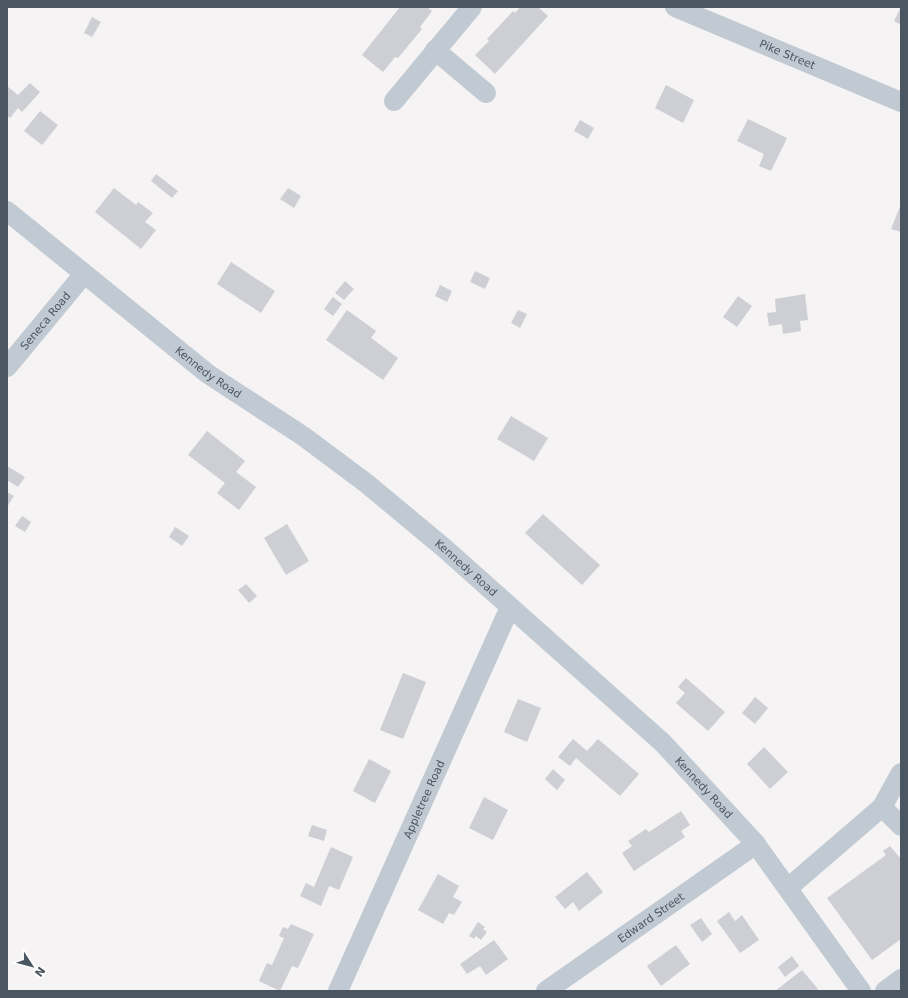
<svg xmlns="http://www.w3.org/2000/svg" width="908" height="998" font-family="'DejaVu Sans',sans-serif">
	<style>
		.building { fill: #cdcfd5 }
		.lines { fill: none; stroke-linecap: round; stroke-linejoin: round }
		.minor { stroke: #c1cad2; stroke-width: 20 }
		.labels { text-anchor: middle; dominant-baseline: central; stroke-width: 4; stroke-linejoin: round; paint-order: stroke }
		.street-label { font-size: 11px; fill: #4a5661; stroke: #fff }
	</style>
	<rect width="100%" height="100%" fill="#f5f3f3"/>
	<g class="building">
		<path d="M400 7H427L432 11 420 27 422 29 398 58 395 57 383 72 362 55Z"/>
		<path d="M520 7H538L548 16 495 74 475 55 489 41 487 39 513 11 515 13Z"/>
		<path d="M901 7V25L894 21Z"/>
		<path d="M92 17 101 22 92 37 84 33Z"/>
		<path d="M30 83 40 92 22 112 18 108 10 118 7 116V86L18 95Z"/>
		<path d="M666 85 694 100 683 123 655 108Z"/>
		<path d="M40 111 58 125 42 145 24 131Z"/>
		<path d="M748 119 787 138 771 171 759 166 764 154 737 141Z"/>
		<path d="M580 120 594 128 588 139 574 131Z"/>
		<path d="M156 174 178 191 172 198 151 181Z"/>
		<path d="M114 188 136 205 138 202 153 213 145 222 156 230 141 249 95 212Z"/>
		<path d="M288 188 301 196 294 208 280 199Z"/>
		<path d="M901 204V232L891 229Z"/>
		<path d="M231 262 275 291 261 313 217 284Z"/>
		<path d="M475 271 490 278 485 289 470 282Z"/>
		<path d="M345 281 354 289 344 300 335 293Z"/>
		<path d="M440 285 452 291 447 302 435 296Z"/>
		<path d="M805 294 808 320 800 321 801 331 783 334 782 324 769 326 767 313 776 312 775 299Z"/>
		<path d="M738 296 752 306 737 327 723 317Z"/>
		<path d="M333 297 342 304 333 316 324 309Z"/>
		<path d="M347 310 376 331 371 338 398 358 383 380 326 340Z"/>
		<path d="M518 310 527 314 520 328 511 323Z"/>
		<path d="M511 416 548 438 534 461 497 439Z"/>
		<path d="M207 431 245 461 236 472 256 487 239 510 217 493 225 483 188 455Z"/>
		<path d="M7 466 25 477 18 487 7 480Z"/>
		<path d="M7 492 14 496 7 507Z"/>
		<path d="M543 514 600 565 582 585 525 533Z"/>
		<path d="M22 516 31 522 25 532 15 526Z"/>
		<path d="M287 524 309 561 286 575 264 538Z"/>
		<path d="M175 527 189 536 182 546 169 537Z"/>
		<path d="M246 584 257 596 249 603 238 590Z"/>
		<path d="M403 673 426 682 403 739 380 730Z"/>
		<path d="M686 678 725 712 708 731 676 703 685 693 678 687Z"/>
		<path d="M755 697 768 708 755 724 742 713Z"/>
		<path d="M518 699 541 708 527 742 504 732Z"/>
		<path d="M573 739 587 751 598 739 639 774 620 796 576 758 570 766 558 757Z"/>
		<path d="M764 747 788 772 770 789 747 764Z"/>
		<path d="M369 759 391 771 375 803 353 791Z"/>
		<path d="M553 769 565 780 557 790 545 779Z"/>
		<path d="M484 797 508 810 493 840 469 828Z"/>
		<path d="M681 811 690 825 681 831 685 837 634 871 622 853 632 846 628 841 646 829 649 832Z"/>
		<path d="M312 825 327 830 324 841 308 836Z"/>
		<path d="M890 846 901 859V939L872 960 827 898 886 855 883 851Z"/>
		<path d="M331 847 353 857 339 890 329 886 321 906 300 896 306 883 314 887Z"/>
		<path d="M587 872 603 892 579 911 573 902 565 909 555 897Z"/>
		<path d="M438 874 459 886 453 897 462 902 454 915 449 913 443 924 418 910Z"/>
		<path d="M729 912 735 921 742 915 759 940 740 953 717 921Z"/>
		<path d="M701 918 712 934 702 942 690 925Z"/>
		<path d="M478 922 485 927 483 929 487 932 481 940 476 936 474 939 469 936Z"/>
		<path d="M291 924 314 934 298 968 292 966 280 991 259 981 267 963 272 965 284 938 279 936 283 927 288 929Z"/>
		<path d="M494 940 508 959 486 975 480 966 467 974 460 964Z"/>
		<path d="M676 945 690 964 661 986 647 966Z"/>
		<path d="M792 956 799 966 785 977 778 967Z"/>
		<path d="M802 970 818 989 816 991H775Z"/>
	</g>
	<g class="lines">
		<g class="minor">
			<path id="s1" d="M675 7 901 102"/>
			<path d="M435 50 486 93"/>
			<path d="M394 101 472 7"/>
			<path id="s2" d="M7 211 208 374 303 436 366 483 443 547 663 743 755 843 861 991"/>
			<path id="s3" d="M7 367 84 274"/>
			<path d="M882 807 901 826"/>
			<path d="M788 888 882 807 901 773"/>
			<path id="s4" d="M338 991 510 607"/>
			<path id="s5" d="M546 991 756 844"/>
			<path d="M885 991 901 979"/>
		</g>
	</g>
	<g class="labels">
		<g class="street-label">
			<text stroke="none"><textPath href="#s1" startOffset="122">Pike Street</textPath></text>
			<text stroke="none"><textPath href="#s3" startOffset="60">Seneca Road</textPath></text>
			<text stroke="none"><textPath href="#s2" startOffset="258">Kennedy Road</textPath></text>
			<text stroke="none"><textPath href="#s2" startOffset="582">Kennedy Road</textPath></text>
			<text stroke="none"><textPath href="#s2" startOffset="906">Kennedy Road</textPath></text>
			<text stroke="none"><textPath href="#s4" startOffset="210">Appletree Road</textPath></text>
			<text stroke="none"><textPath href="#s5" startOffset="128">Edward Street</textPath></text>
		</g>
	</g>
	<rect width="908" height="998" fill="none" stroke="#4a5661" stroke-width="16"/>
	<g transform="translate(32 966) rotate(126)" stroke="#ffffff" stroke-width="3" paint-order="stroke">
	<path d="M0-3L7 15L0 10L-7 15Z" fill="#4a5661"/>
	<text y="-6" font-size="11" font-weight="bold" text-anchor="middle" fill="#4a5661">N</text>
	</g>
</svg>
